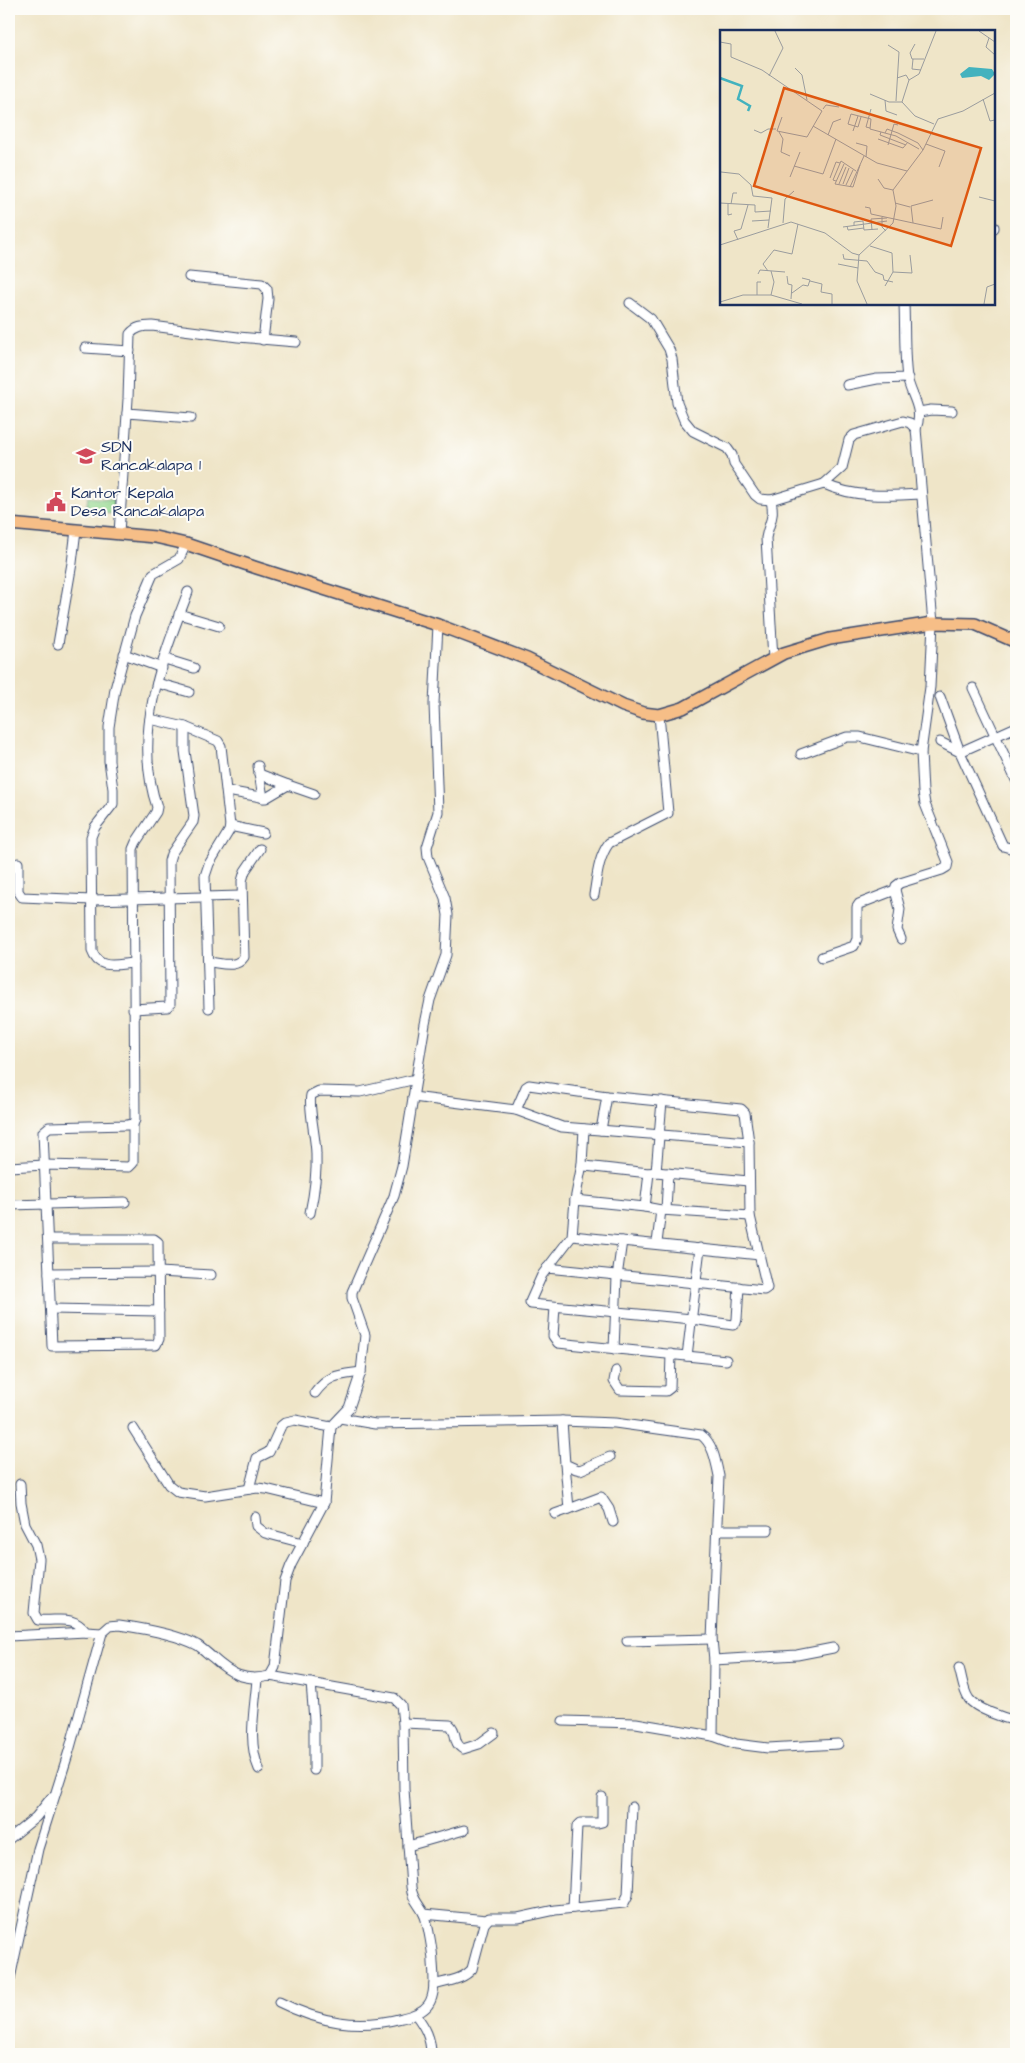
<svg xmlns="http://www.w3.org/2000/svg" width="1025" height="2063" font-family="'Architects Daughter',sans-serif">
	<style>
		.green { fill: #94d890; stroke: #588477 }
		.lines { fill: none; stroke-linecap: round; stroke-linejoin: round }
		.minor-casing { stroke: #3b4a6e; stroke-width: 11 }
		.major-casing { stroke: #3b4a6e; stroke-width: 14 }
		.minor { stroke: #fff; stroke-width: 9 }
		.major { stroke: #f6be87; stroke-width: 11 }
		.labels { text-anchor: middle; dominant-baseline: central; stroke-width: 4; stroke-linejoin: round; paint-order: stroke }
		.poi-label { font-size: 16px; fill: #1b2f5e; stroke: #fdfcf7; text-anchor: start }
		.inset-river { fill: none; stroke: #43b2be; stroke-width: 2.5 }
		.inset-road { fill: none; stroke: #9a9c9e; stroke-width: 1 }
		.view { fill: #de5710; fill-opacity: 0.15; stroke: #de5710; stroke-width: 2.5 }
		.inset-edge { fill: none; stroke: #1b2f5e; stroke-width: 2.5 }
	</style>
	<rect width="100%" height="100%" fill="#fdfcf7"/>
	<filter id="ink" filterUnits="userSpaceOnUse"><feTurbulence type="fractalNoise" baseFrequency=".02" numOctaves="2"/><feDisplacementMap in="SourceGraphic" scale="10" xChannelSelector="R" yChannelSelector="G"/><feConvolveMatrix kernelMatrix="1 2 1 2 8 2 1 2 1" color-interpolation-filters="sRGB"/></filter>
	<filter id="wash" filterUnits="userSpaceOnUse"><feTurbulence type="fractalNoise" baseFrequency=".0096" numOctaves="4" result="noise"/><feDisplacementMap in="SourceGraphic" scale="20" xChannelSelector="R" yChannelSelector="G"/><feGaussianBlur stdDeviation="1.12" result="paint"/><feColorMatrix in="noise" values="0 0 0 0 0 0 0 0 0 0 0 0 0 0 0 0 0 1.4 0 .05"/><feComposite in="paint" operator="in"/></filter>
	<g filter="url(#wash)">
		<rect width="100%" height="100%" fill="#efe5c8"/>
		<path class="green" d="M88 497 114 500 112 514 86 511Z"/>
	</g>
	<g filter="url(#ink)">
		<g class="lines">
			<defs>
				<g id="minor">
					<path d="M994 227V228"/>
					<path d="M189 277 262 284 267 289 268 299 263 340"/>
					<path d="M630 303 651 319 669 349 672 359 677 403 684 420 693 431 727 448 732 455 734 464 755 495 760 499 771 500 824 484 842 468 849 440 854 435 903 421 910 423 916 429"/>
					<path d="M85 348 130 351"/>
					<path d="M847 385 877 379 908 378"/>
					<path d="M919 412 931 410 952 411"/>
					<path d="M127 413 191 418"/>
					<path d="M824 484C854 498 889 496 921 494"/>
					<path d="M771 500C775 519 769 521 766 538L773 659"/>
					<path d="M119 533 128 399 130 334C136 327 143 326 152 326L238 337 296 342"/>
					<path d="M179 614 219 626"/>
					<path d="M58 644 72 563 76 530"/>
					<path d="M124 654 162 668"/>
					<path d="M165 659 194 668"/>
					<path d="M157 683 189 692"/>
					<path d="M973 688 1016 780"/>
					<path d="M940 697 960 752 1003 846 1010 848 1016 845"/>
					<path d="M150 719 185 727 218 741 221 746 230 826 229 831 209 864 205 876 209 1008"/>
					<path d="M940 742 960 752 1016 727"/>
					<path d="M801 754 847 737H860L921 752"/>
					<path d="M258 766 263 798"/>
					<path d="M259 774 288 785"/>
					<path d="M227 791 266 798 288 785 314 794"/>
					<path d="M230 826 263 833"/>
					<path d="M18 863V891L22 897 92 900 241 896"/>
					<path d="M594 895C597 877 598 858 609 843L668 813 659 715"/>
					<path d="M901 939 897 930 900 909 895 890 896 886 900 883 942 870 947 867 948 862 925 804 923 792 921 752 930 687 933 623 916 429C924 408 911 397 907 377 904 357 905 326 904 304"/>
					<path d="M822 957 854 946 857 939V907L859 904 895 890"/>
					<path d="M209 962C221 963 236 969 244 957L242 881 245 871 260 849"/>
					<path d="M134 963C117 964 99 971 92 951L91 837 95 827 113 804V789L109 761V727L115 689 135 616 153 574 179 559 186 544"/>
					<path d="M133 1009 167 1007 170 1004 169 861 171 854 193 822 194 816 185 751V727"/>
					<path d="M413 1097 516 1110 562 1127 749 1142"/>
					<path d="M516 1110 526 1087 529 1085 607 1096 741 1109 745 1113 749 1142 750 1216 767 1288 764 1290 547 1268"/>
					<path d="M584 1129 582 1164 575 1200 572 1236 542 1275 530 1302 531 1304 692 1319 733 1325 736 1323 737 1319 739 1287"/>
					<path d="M601 1130 607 1096"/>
					<path d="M582 1164 585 1166 649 1173 656 1172 748 1181"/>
					<path d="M9 1167 45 1165 129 1167 133 1163V1124"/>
					<path d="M656 1172 662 1101"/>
					<path d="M575 1200 645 1207 661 1210 750 1216"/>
					<path d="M9 1205 125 1202"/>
					<path d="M645 1207 649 1173"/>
					<path d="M666 1210 668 1173"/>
					<path d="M310 1213C314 1194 317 1174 316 1154 316 1139 308 1106 311 1095L319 1091 360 1092 416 1079"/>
					<path d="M572 1236 760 1255"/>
					<path d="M48 1239H154L158 1242 159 1339 156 1345 52 1346 43 1132 49 1127 127 1125 133 1124 135 1120 133 849 136 842 156 812 157 807C132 734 162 660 188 592"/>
					<path d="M657 1243 661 1210"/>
					<path d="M49 1273 159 1272 211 1275"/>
					<path d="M555 1307 553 1336 558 1343 726 1360"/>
					<path d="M51 1309 159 1311"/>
					<path d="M614 1349 617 1277 622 1241"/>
					<path d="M687 1356 700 1248"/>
					<path d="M616 1371 614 1381 620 1390 666 1391 670 1388 671 1354"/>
					<path d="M315 1393C329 1374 340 1375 361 1372"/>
					<path d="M340 1418 375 1424 562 1421 615 1423 701 1435C713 1443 716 1462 719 1476L712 1639 714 1660 713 1736"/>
					<path d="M562 1421 565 1464 576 1469 580 1470 610 1457"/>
					<path d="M133 1428 169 1485 178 1492 205 1496 257 1488 266 1489 324 1503"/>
					<path d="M565 1464 569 1509 601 1497 609 1509 613 1522"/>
					<path d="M20 1484 21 1503 25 1524 36 1545 39 1559 34 1613 38 1620C58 1622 73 1614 86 1632"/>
					<path d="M249 1489 257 1458 269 1452 281 1426 286 1422 295 1420 331 1427"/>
					<path d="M555 1514 569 1509"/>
					<path d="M255 1517 256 1526 265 1533 303 1543"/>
					<path d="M717 1530H768"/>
					<path d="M9 1636 86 1632 102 1633"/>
					<path d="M627 1641 712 1639"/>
					<path d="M714 1660 797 1655 833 1648"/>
					<path d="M959 1668C962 1677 963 1691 969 1699 976 1709 1004 1718 1016 1721"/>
					<path d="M270 1676 275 1667 285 1581 291 1565 324 1503 331 1427 349 1408 361 1372 365 1335 352 1298V1292L394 1196 402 1166 425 1024 430 1000 446 955 448 915 445 898 428 857 427 847 438 812 434 704 438 625"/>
					<path d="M257 1679C255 1708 247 1742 259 1769"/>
					<path d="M311 1683 314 1720V1770"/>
					<path d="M563 1721 636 1723 713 1736 736 1744 768 1748 838 1744"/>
					<path d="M403 1723 450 1725C458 1732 452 1743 463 1749L479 1744 494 1733"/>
					<path d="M9 1839 36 1817 51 1798"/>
					<path d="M408 1846 464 1830"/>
					<path d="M573 1908 577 1826 580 1823H598L602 1822V1797"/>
					<path d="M424 1914 487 1920"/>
					<path d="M9 1983 38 1849 69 1751 102 1633 110 1626 119 1625C140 1628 178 1635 197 1645 202 1648 207 1653 212 1657 231 1674 244 1682 270 1676L394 1698 401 1705 403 1723 404 1789 411 1887C412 1899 419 1904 424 1914 428 1923 433 1953 433 1963 434 1975 436 1995 428 2005 422 2013 411 2016 402 2018 358 2030 319 2022 279 2002"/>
					<path d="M434 1985C447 1981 463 1980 472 1969L484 1924 489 1918H518L555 1910 624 1903 628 1895 632 1807"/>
					<path d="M416 2015C425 2027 431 2038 431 2054"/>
				</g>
				<path id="major" d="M9 524 155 537 186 544 257 568 438 625 527 659 623 706 643 713 659 715 683 708 784 653 830 639 933 623 975 624 1016 642"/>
			</defs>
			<use href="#minor" class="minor-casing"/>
			<use href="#major" class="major-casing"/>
			<use href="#minor" class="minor"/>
			<use href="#major" class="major"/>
		</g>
	</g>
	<defs>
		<symbol id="school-bare" viewBox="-9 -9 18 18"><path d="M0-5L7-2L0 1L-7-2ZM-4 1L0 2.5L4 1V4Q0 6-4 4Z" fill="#d1495b" stroke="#fdfcf7" stroke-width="2.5" paint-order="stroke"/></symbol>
		<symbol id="civic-bare" viewBox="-9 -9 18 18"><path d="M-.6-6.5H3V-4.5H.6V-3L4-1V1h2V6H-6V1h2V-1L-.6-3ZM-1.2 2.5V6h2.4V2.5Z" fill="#d1495b" stroke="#fdfcf7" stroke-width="2.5" paint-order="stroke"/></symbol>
	</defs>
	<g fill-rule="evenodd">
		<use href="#school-bare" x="72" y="442" width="28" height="28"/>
		<use href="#civic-bare" x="42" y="488" width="28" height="28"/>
	</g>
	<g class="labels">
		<g class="poi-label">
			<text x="101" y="447">SDN<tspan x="101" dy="18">Rancakalapa 1</tspan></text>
			<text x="71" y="493">Kantor Kepala<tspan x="71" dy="18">Desa Rancakalapa</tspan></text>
		</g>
	</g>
	<g transform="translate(720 30)">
		<rect width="275" height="275" fill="#efe5c8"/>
		<path d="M249 37 272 39 275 44 269 50 261 46 242 48 240 44Z" fill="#43b2be"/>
		<path class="inset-river" d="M0 48 22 56 18 69 30 76 28 81"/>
		<path class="inset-road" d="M259 1 275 12M269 8 266 17 275 25M0 12 11 14V27L42 40 102 81 87 107 57 101 62 87M195 14 190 23 192 29H204M168 15 179 22 176 71M193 29 192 39 201 40M75 38 82 45 87 70M49 46 63 18 55 1M177 48 186 45 189 50M150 64 169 72H182L195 86 214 94M263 69 270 91 275 90M165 70 166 81 177 85M182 72 189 50 199 44 216 1M103 79 106 75 119 77M141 87 138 97 128 94 131 84 151 89 150 99 176 106 199 119M93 96 157 133 187 141M150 98 146 97 151 79M34 100 41 103 48 99H56M133 101 138 86M59 102 63 109 61 122 70 126M161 102 160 105 186 115M165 103 167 99 178 103 198 113 203 120M108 105 113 92 121 89M158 109 183 118 188 112M136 113 147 116 146 127M206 114 225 121 219 137M168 115 174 94 178 95M124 134 115 154 133 157 140 135M74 136 103 144 116 109M1 142 19 144 31 155 33 166 52 168 48 198M70 147 80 122M110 148 116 132 120 133M158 149 164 158 173 160M116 151 113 150 121 131 136 141M119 154 126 137M123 154 129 138M126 155 133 140M130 157 144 126M259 167 275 171M0 173 35 175V182L51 181M175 173 190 177M8 174V185L12 184M11 174 13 163H17M145 177 150 178 151 184 221 199 223 187M162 187V197L166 201M32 191 49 190M63 193 65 169 74 161M193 193 191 176 213 170M134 195V192L143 191 144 200 158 199M127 196 128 200 144 198M123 197 167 191M152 200 151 189 167 188M18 210 14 201 21 199 28 175M0 215 71 192 105 203 132 223 139 225M150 216 172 223 173 242 165 256M123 224 124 229 147 231 155 242 163 245 164 250 173 252M139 225 173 193 176 176 173 160 203 120 218 89 243 81 275 63M139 225 137 251 147 274M118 234 138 238M48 241 43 234 54 220 72 224 78 194M51 241 54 252 51 265M173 242 192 243 190 225M38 244 40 240 65 242M67 246 68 254 72 255 71 269M90 251 102 254 101 262 112 264V274M72 263 83 255 88 256 90 250 82 248M37 265V252H41M0 272 23 265H51L82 274M264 274 267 257 275 254"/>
		<path class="view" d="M64 58 261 118 231 216 34 156Z"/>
		<rect width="275" height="275" class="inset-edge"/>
	</g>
	<rect width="1025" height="2063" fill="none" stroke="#fdfcf7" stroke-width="30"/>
</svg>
